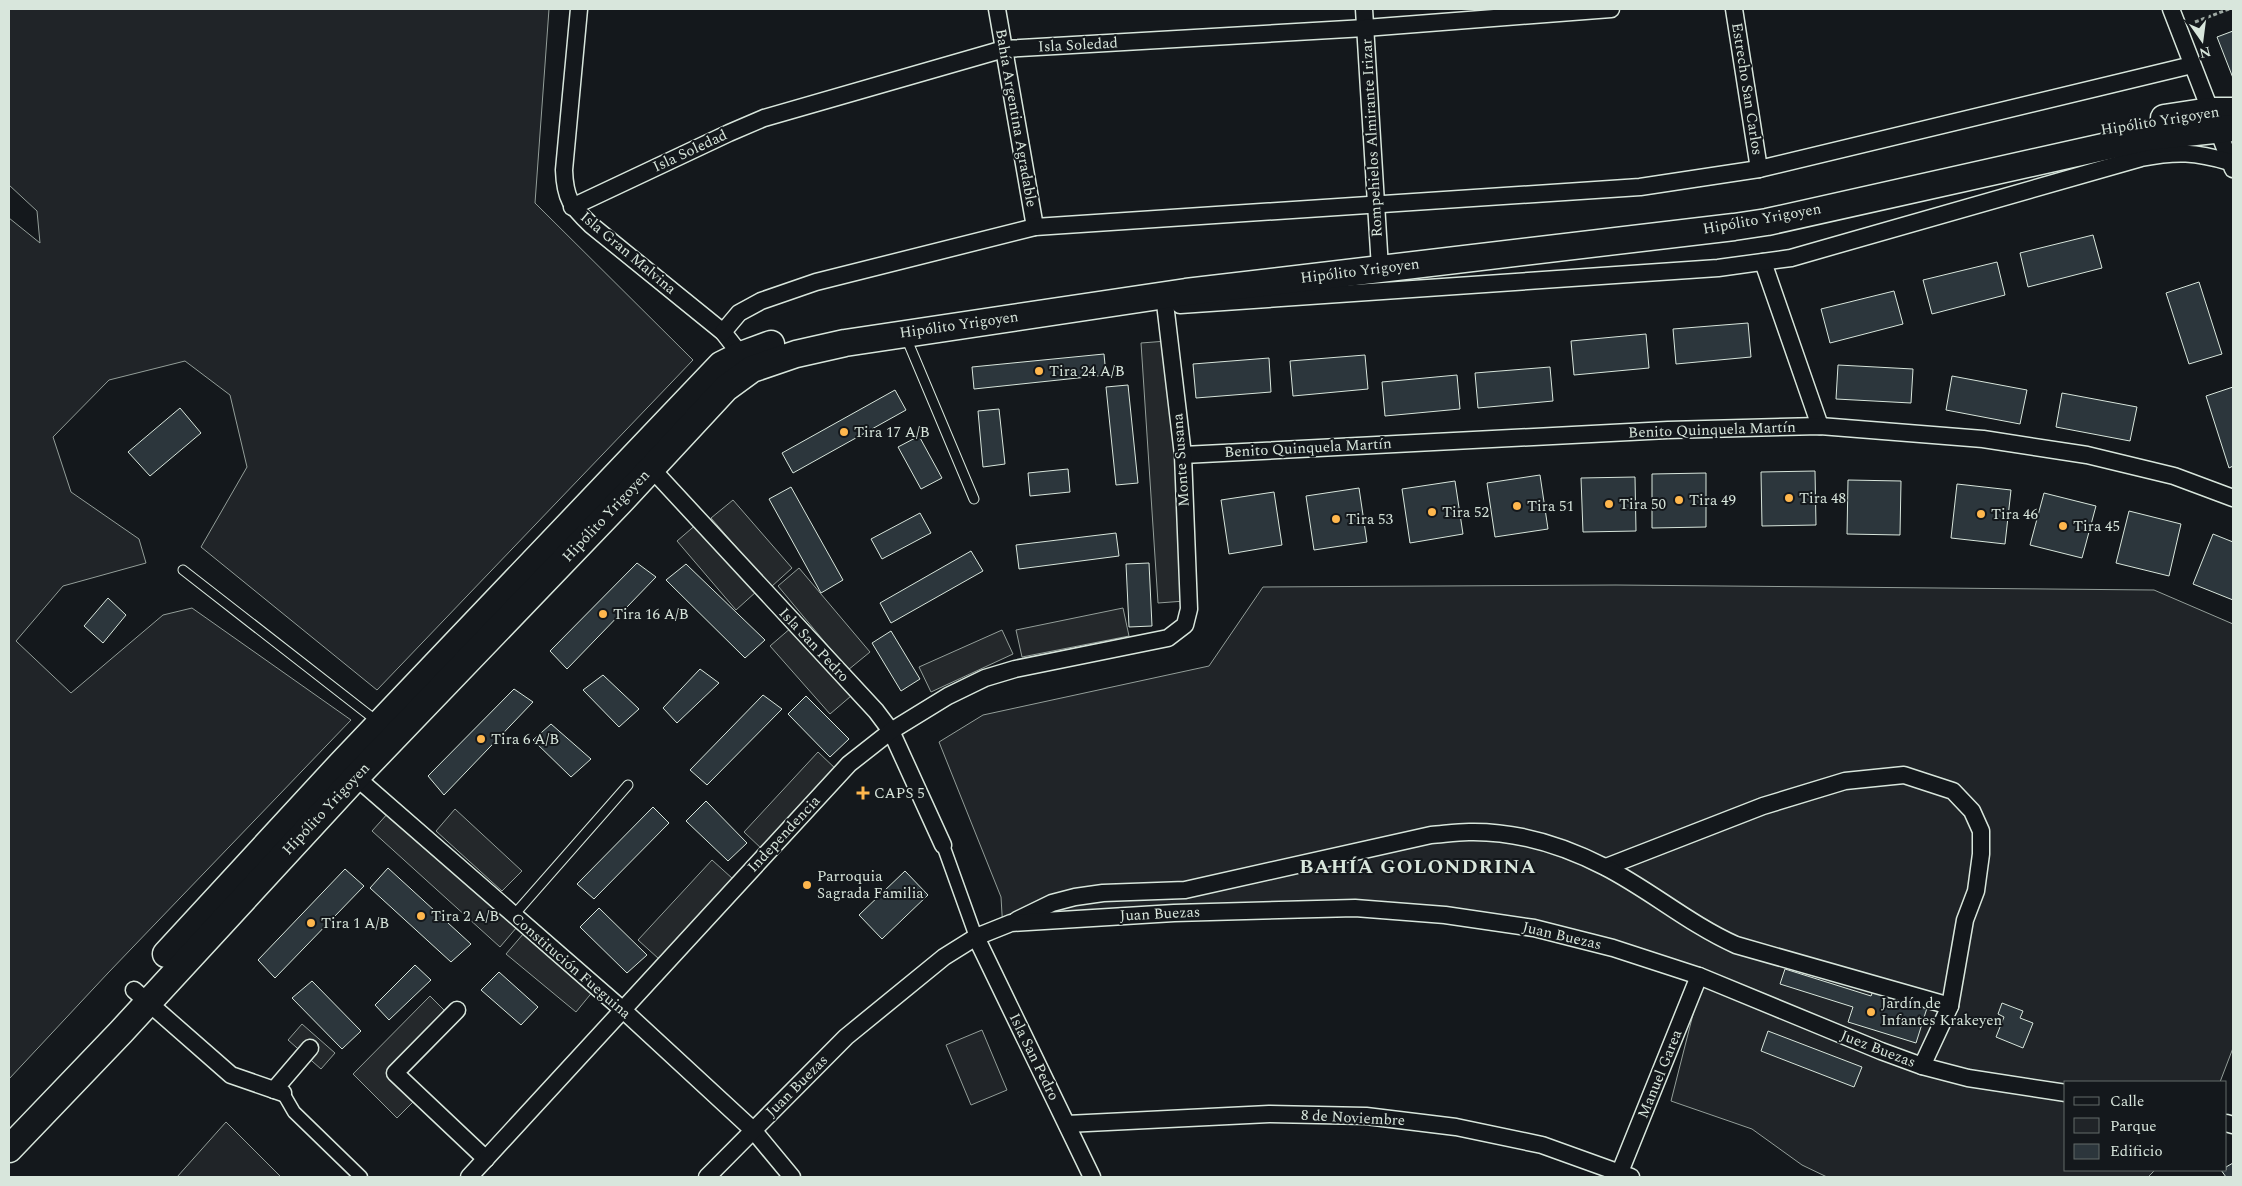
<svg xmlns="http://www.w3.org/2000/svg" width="2242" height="1186" font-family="Spectral,serif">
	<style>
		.green { fill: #202428; stroke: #939e99 }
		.parking { fill: #24282b; stroke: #939e99 }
		.building { fill: #2c363c; stroke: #d8e6dc }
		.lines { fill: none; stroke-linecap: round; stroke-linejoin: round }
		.service-casing { stroke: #d8e6dc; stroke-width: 11 }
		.pedestrian-casing { stroke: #d8e6dc; stroke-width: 15 }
		.minor-casing { stroke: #d8e6dc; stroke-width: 19 }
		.primary-casing { stroke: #d8e6dc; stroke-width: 29 }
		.path { stroke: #9da8a2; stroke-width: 3; stroke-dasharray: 4 2.5; stroke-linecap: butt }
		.service { stroke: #14181c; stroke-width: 9 }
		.pedestrian { stroke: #14181c; stroke-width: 12 }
		.minor { stroke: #14181c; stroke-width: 16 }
		.primary { stroke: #14181c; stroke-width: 26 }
		.poi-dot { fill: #ffb74d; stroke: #14181c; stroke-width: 2 }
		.labels { text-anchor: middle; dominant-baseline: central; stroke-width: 4; stroke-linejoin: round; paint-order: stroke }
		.street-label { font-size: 15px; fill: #d8e6dc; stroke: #14181c }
		.poi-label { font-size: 15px; fill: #d8e6dc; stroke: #14181c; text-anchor: start }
		.district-label { font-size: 20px; font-weight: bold; letter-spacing: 1px; fill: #d8e6dc; stroke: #14181c }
	</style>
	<rect width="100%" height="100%" fill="#14181c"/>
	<g class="green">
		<path d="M9 9H549L535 203 693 360 377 690 201 547 247 467 230 395 185 361 109 380 53 437 71 492 139 539 146 563 63 586 16 641 71 693 163 615 192 608 351 720 108 973 9 1079V218L40 243 37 211 9 185Z"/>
		<path d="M1616 585 2154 590 2233 624V1048L2220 1082H2066V1170H2155L2148 1177H1827L1802 1165 1752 1129 1671 1101 1703 975 1535 926 1356 905 1003 931 1001 897 939 742 983 715 1209 666 1263 587Z"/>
		<path d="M982 1030 1007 1090 971 1105 946 1045Z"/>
		<path d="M226 1122 281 1177H177Z"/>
	</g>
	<g class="parking">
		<path d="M1167 341 1185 601 1158 603 1141 343Z"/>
		<path d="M733 500 792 568 771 587 711 518Z"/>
		<path d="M698 523 757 591 736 610 677 541Z"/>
		<path d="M799 568 870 652 848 670 778 586Z"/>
		<path d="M1123 608 1129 636 1022 657 1016 630Z"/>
		<path d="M792 627 851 696 830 714 770 646Z"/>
		<path d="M1002 630 1013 654 931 692 919 667Z"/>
		<path d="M818 752 838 771 764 851 744 832Z"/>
		<path d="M455 809 522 871 502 891 436 831Z"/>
		<path d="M389 812 517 927 500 947 372 831Z"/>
		<path d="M712 860 733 879 659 959 638 940Z"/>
		<path d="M524 933 594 990 576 1012 506 954Z"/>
		<path d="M430 996 446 1012 395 1064 423 1092 397 1118 353 1074Z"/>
		<path d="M302 1024 335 1053 321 1069 288 1040Z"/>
	</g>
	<g class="building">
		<path d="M2233 31V78L2217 37Z"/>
		<path d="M2093 235 2102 268 2028 287 2020 253Z"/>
		<path d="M1997 262 2005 295 1932 314 1923 280Z"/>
		<path d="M2199 282 2222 354 2189 364 2166 293Z"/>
		<path d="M1894 291 1903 324 1830 343 1821 309Z"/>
		<path d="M1748 323 1751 357 1676 364 1673 329Z"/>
		<path d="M1646 334 1649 368 1574 375 1571 341Z"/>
		<path d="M1104 354 1106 375 974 389 972 367Z"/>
		<path d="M1365 355 1368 389 1293 396 1290 361Z"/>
		<path d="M1269 358 1271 392 1196 398 1193 364Z"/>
		<path d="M1838 365 1913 369 1911 403 1836 399Z"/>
		<path d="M1550 367 1553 401 1478 408 1475 373Z"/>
		<path d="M1457 375 1460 409 1385 416 1382 382Z"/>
		<path d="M1952 376 2027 390 2020 424 1946 410Z"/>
		<path d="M1128 385 1138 483 1116 485 1106 387Z"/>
		<path d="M2233 387V466L2229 468 2206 396Z"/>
		<path d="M895 390 906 410 793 473 782 453Z"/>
		<path d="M2062 393 2137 407 2130 441 2056 427Z"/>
		<path d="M180 408 201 433 150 476 128 452Z"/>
		<path d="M999 409 1005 464 983 467 978 411Z"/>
		<path d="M919 436 942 478 921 489 898 447Z"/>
		<path d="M1068 469 1070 492 1030 496 1028 473Z"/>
		<path d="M1815 471 1816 525 1762 526 1761 472Z"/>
		<path d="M1706 473V527L1652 528V474Z"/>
		<path d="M1540 475 1548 529 1495 537 1487 483Z"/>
		<path d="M1635 477 1636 531 1583 532 1581 478Z"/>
		<path d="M1848 480 1901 481 1900 535 1847 534Z"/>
		<path d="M1455 481 1463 534 1410 543 1402 489Z"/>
		<path d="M1957 484 2011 490 2005 544 1951 538Z"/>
		<path d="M791 487 843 580 821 593 769 499Z"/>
		<path d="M1359 488 1367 542 1314 550 1306 496Z"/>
		<path d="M1274 492 1282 545 1229 554 1221 500Z"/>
		<path d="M2044 493 2096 506 2082 558 2030 545Z"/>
		<path d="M2129 511 2181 524 2169 576 2116 563Z"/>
		<path d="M920 513 931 533 882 559 871 539Z"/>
		<path d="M1116 533 1119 556 1019 569 1016 545Z"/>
		<path d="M2213 534 2233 542V600L2193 584Z"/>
		<path d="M971 551 983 571 891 623 880 603Z"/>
		<path d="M637 563 656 577 567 669 550 651Z"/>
		<path d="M1149 563 1152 626 1129 627 1126 564Z"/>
		<path d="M686 564 765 640 745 658 666 580Z"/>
		<path d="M108 598 126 615 103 643 84 626Z"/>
		<path d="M891 631 920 679 901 691 872 643Z"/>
		<path d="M700 669 719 683 677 723 663 708Z"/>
		<path d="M603 675 639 709 619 727 583 690Z"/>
		<path d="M514 689 533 702 444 795 428 776Z"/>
		<path d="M763 695 782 709 707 785 690 770Z"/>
		<path d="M806 696 849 739 830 757 788 714Z"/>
		<path d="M551 724 591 759 571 777 533 740Z"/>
		<path d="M706 801 747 843 728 861 686 821Z"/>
		<path d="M653 807 669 823 594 899 577 884Z"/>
		<path d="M388 868 471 944 451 962 370 888Z"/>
		<path d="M345 869 364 886 275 978 258 960Z"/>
		<path d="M905 871 928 895 882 939 859 915Z"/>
		<path d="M599 908 647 955 627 973 580 927Z"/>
		<path d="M415 965 431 980 389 1020 375 1005Z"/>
		<path d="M1785 969 1871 996 1873 991 1927 1008 1916 1043 1848 1022 1853 1007 1780 984Z"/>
		<path d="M499 972 538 1007 521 1025 481 990Z"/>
		<path d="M312 981 361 1031 342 1049 292 998Z"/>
		<path d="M2002 1003 2023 1011 2020 1018 2033 1023 2023 1048 1996 1037 2004 1017 1998 1014Z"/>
		<path d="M1768 1031 1862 1067 1854 1087 1761 1051Z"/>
		<path d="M2233 1163V1177H2226L2221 1170H2226V1167Z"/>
	</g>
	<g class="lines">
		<defs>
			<g id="service">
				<path d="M905 335 974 499"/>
				<path d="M183 570 378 722"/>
				<path d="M513 916 628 785"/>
			</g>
			<g id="pedestrian">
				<path d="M943 845 976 937"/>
				<path d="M283 1093 294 1112 361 1177"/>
			</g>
			<g id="minor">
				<path d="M579 9 564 170C565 199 571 206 591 225L723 332 741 355"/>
				<path d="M997 9 1035 227"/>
				<path d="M1364 9 1380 268"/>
				<path d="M1734 9 1759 169"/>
				<path d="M2171 9 2233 169"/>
				<path d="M572 207 729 133 764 118 1004 49 1365 28 1611 9"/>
				<path d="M1763 262 1820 426"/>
				<path d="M1180 305 1718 268 1791 258 2141 158C2177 151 2195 152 2230 162"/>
				<path d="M723 332 739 313 761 301 816 282 1035 227 1640 187 1759 169 2192 65"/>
				<path d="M1183 455 1668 430 1820 426 1983 439 2087 455 2174 476 2233 498"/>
				<path d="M651 468 876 711 891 731 943 845"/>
				<path d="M350 772 623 1010 753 1130 792 1177"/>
				<path d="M1606 867 1763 806 1845 781 1904 775 1953 791 1972 811 1981 831V854L1976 891 1965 920 1950 1006 1922 1066"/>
				<path d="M1017 920 1052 903 1075 897 1103 893 1185 890 1431 835C1444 834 1457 832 1469 832 1516 831 1564 846 1605 867 1650 890 1689 924 1736 945L1950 1006"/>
				<path d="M976 937 1092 1177"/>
				<path d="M134 990 231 1075 283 1093"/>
				<path d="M457 1010 395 1073 486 1159"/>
				<path d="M274 1090 310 1048"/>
				<path d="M2226 1123 2233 1125"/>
				<path d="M1067 1124 1269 1114 1366 1116 1456 1127 1542 1145 1631 1177"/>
				<path d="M1620 1172 1699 976"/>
				<path d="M469 1177 849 764 891 731 948 696 985 678 1015 669 1168 638 1185 625 1189 609 1183 455 1164 295"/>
				<path d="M707 1177 846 1037 944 957 976 937 1011 923 1174 913 1355 908 1445 915 1534 928 1613 948 1699 976 1881 1051 1922 1066 1968 1078 2066 1093"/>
			</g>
			<g id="primary">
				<path d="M2164 118 2210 111H2233"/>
				<path d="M166 954 342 763 721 365 741 355 771 344"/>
				<path d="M9 1149 121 1032 356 777 622 500 726 388 752 369 796 354 845 343 1186 292 1734 227 1767 222 2148 137 2233 128"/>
			</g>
		</defs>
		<use href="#service" class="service-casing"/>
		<use href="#pedestrian" class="pedestrian-casing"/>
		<use href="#minor" class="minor-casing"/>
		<use href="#primary" class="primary-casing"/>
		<path class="path" d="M2195 22 2229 9"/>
		<use href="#service" class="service"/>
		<use href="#pedestrian" class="pedestrian"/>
		<use href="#minor" class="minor"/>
		<use href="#primary" class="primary"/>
	</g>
	<g class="poi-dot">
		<circle cx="1039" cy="371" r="5"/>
		<circle cx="844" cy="432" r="5"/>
		<circle cx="1789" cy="498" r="5"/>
		<circle cx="1679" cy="500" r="5"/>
		<circle cx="1609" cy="504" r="5"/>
		<circle cx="1517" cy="506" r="5"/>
		<circle cx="1432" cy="512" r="5"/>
		<circle cx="1981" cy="514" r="5"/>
		<circle cx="1336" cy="519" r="5"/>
		<circle cx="2063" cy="526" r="5"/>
		<circle cx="603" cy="614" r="5"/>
		<circle cx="481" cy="739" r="5"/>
		<path d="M860.5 785.5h5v5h5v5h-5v5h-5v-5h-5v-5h5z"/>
		<circle cx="807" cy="885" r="5"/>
		<circle cx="421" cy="916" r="5"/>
		<circle cx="311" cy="923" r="5"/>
		<circle cx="1871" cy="1012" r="5"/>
	</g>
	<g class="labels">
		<g class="street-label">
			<text transform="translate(1078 45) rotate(-3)">Isla Soledad</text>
			<text transform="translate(1747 89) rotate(81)">Estrecho San Carlos</text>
			<text transform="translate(1016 118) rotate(80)">Bahía Argentina Agradable</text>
			<text transform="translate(2160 121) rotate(-9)">Hipólito Yrigoyen</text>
			<text transform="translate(1372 138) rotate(-93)">Rompehielos Almirante Irizar</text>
			<text transform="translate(690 151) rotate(-25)">Isla Soledad</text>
			<text transform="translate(1762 219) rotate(-10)">Hipólito Yrigoyen</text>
			<text transform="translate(628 253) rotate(40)">Isla Gran Malvina</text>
			<text transform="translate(1360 271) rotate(-7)">Hipólito Yrigoyen</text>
			<text transform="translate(959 325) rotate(-8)">Hipólito Yrigoyen</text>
			<text transform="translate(1712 430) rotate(-2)">Benito Quinquela Martín</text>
			<text transform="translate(1308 448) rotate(-3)">Benito Quinquela Martín</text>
			<text transform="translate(1181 460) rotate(-94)">Monte Susana</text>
			<text transform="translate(606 516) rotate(-47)">Hipólito Yrigoyen</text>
			<text transform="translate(814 645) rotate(47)">Isla San Pedro</text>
			<text transform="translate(326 809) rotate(-47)">Hipólito Yrigoyen</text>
			<text transform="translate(784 834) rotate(-47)">Independencia</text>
			<text transform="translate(1160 914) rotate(-3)">Juan Buezas</text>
			<text transform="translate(1562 936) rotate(13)">Juan Buezas</text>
			<text transform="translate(571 966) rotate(41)">Constitución Fueguina</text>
			<text transform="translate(1878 1049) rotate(21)">Juez Buezas</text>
			<text transform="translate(1034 1057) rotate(64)">Isla San Pedro</text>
			<text transform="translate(1660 1074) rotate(-68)">Manuel Garea</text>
			<text transform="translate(797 1086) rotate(-45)">Juan Buezas</text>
			<text transform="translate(1353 1118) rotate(3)">8 de Noviembre</text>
		</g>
		<g class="poi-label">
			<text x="1049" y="371">Tira 24 A/B</text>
			<text x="854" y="432">Tira 17 A/B</text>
			<text x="1799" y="498">Tira 48</text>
			<text x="1689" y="500">Tira 49</text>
			<text x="1619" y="504">Tira 50</text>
			<text x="1527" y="506">Tira 51</text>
			<text x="1442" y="512">Tira 52</text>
			<text x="1991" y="514">Tira 46</text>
			<text x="1346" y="519">Tira 53</text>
			<text x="2073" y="526">Tira 45</text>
			<text x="613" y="614">Tira 16 A/B</text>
			<text x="491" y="739">Tira 6 A/B</text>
			<text x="874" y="793">CAPS 5</text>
			<text x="817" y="876">Parroquia<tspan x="817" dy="17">Sagrada Familia</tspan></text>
			<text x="431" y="916">Tira 2 A/B</text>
			<text x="321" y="923">Tira 1 A/B</text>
			<text x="1881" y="1003">Jardín de<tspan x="1881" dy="17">Infantes Krakeyen</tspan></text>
		</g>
		<g class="district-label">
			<text x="1418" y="867">BAHÍA GOLONDRINA</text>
		</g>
	</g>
	<rect width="2242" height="1186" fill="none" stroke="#d8e6dc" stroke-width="20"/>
	<rect x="2064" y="1081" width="162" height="90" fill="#14181c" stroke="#626a69"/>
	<rect x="2074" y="1097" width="25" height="8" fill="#14181c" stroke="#626a69"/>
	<text x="2110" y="1106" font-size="15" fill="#d8e6dc">Calle</text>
	<rect x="2074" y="1118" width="25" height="15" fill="#202428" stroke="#626a69"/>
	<text x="2110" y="1131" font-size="15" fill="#d8e6dc">Parque</text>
	<rect x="2074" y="1144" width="25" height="15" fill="#2c363c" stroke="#626a69"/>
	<text x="2110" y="1156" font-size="15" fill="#d8e6dc">Edificio</text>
	<g transform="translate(2202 40) rotate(166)" stroke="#14181c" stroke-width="4" paint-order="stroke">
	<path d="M0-4L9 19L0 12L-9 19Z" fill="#d8e6dc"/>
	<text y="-8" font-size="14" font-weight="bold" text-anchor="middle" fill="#d8e6dc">N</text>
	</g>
</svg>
